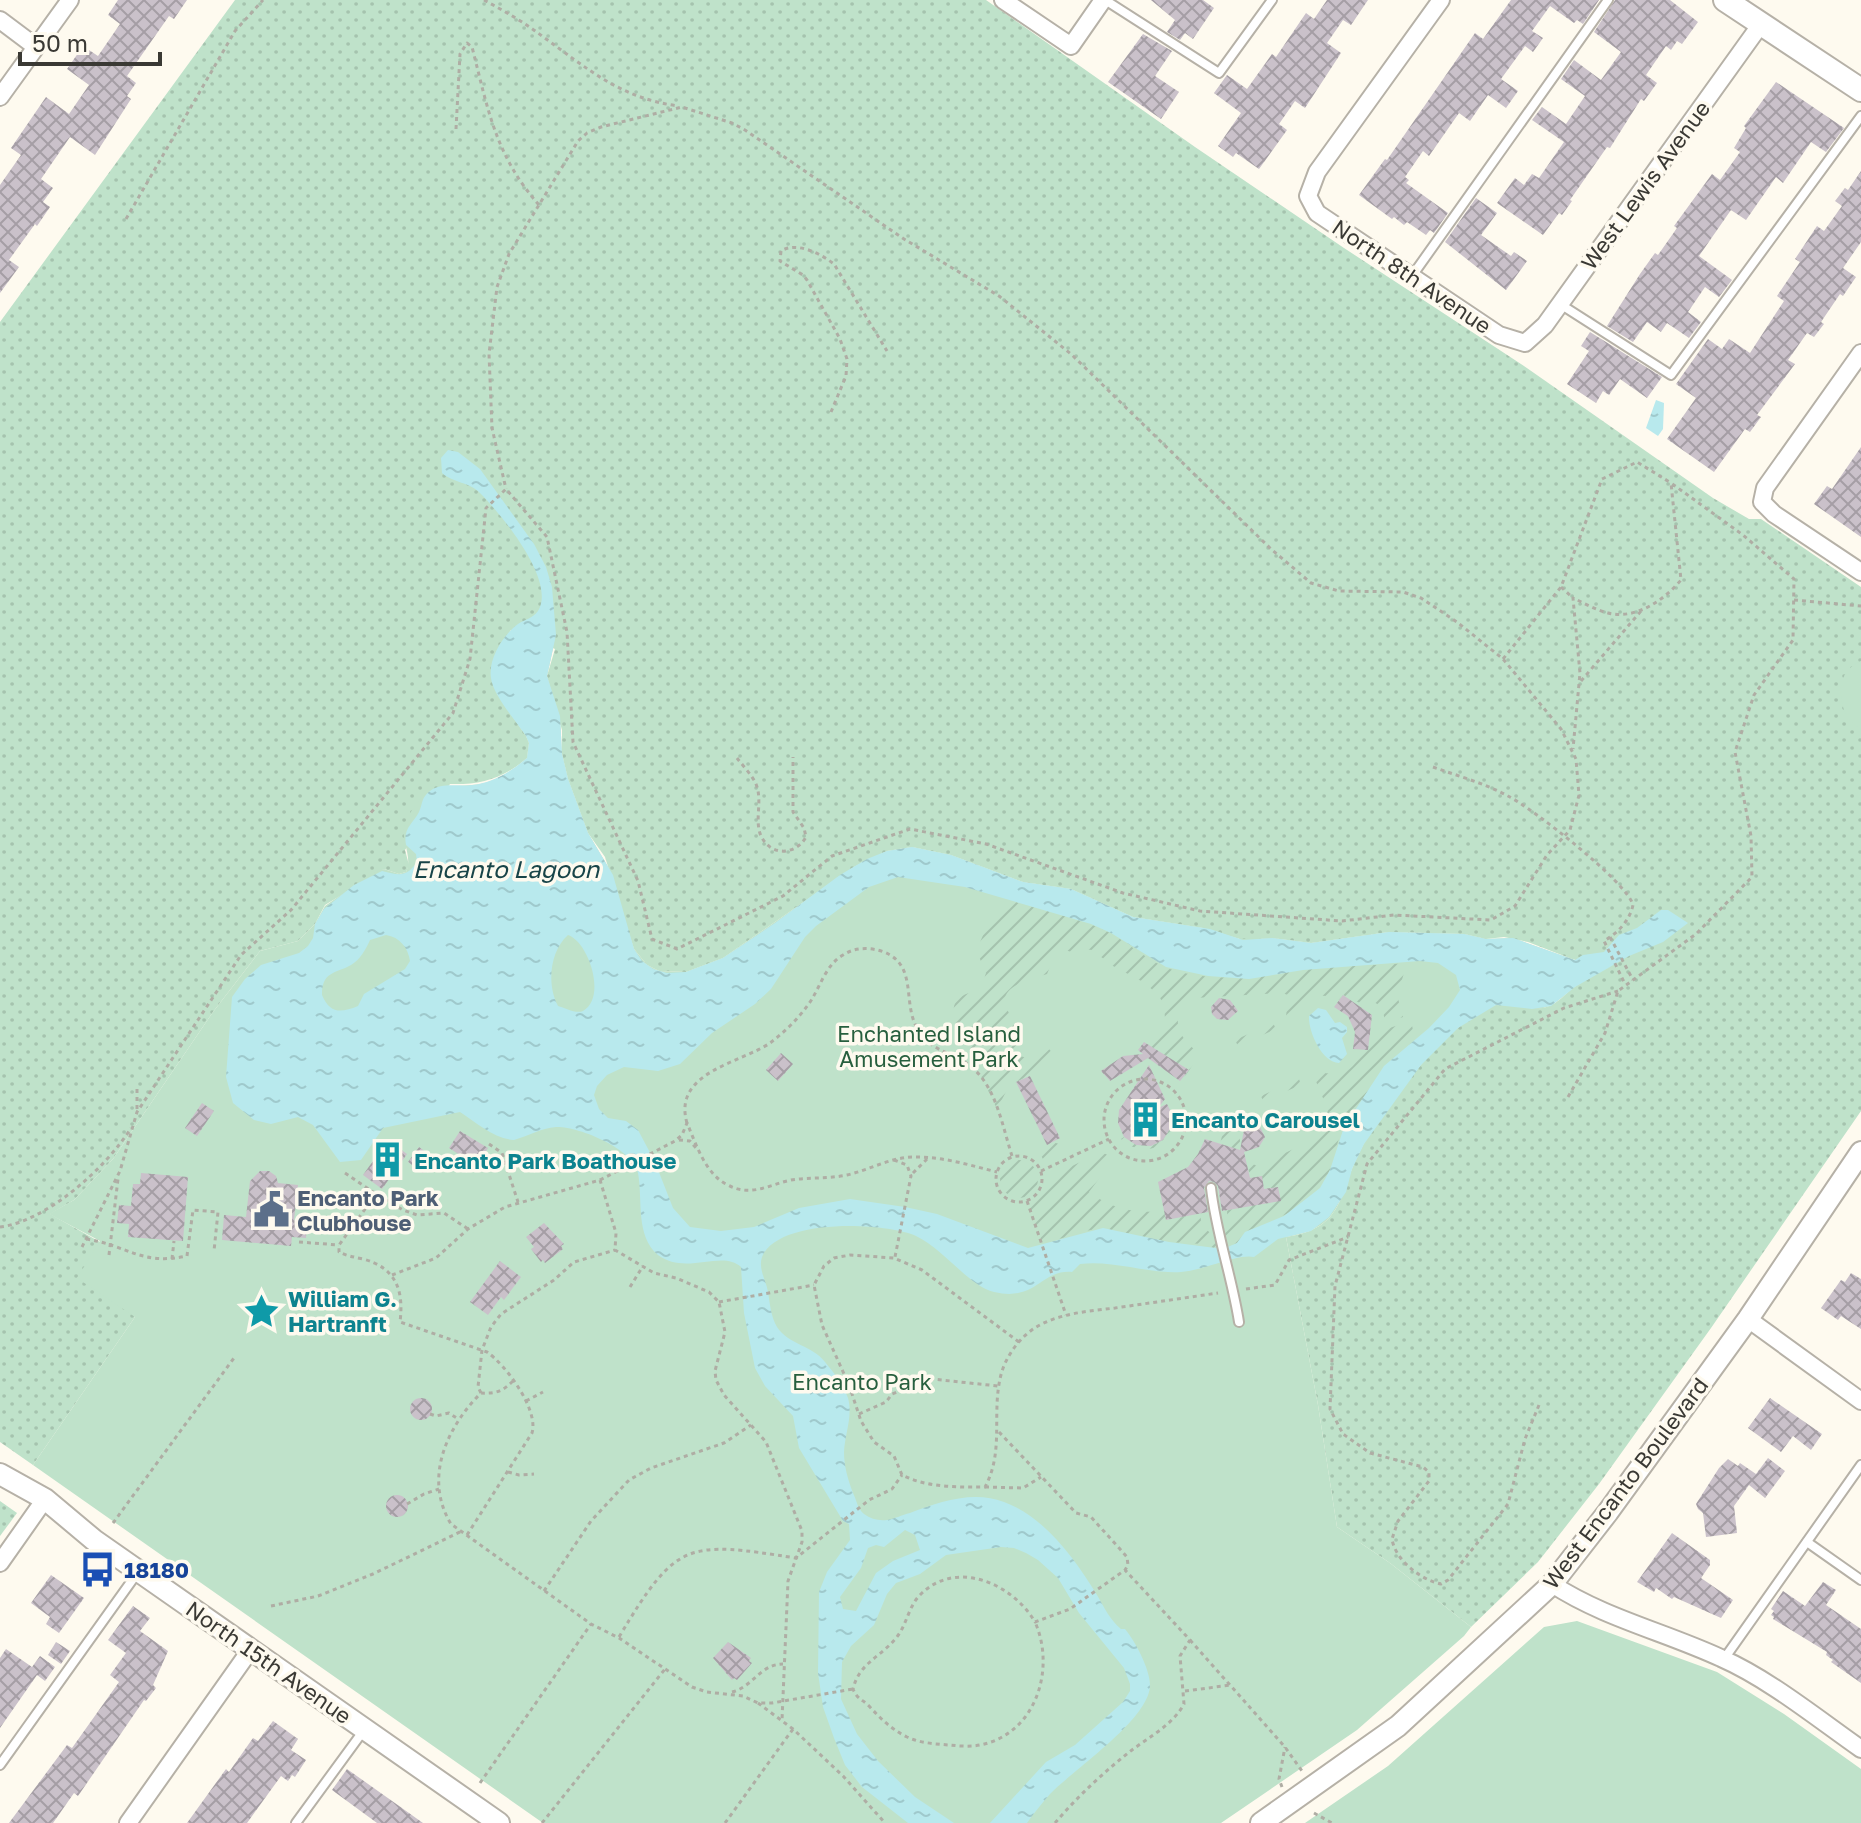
<svg xmlns="http://www.w3.org/2000/svg" width="1861" height="1823" font-family="'Golos Text',sans-serif">
	<style>
		.grass { fill: url(#grass-dots) }
		.park { fill: #bfe2ca }
		.garden { fill: url(#garden-furrows) }
		.water { fill: url(#water-ripples); fill-rule: evenodd }
		.building { fill: url(#building-cross-hatch) }
		.lines { fill: none; stroke-linecap: round; stroke-linejoin: round }
		.service-casing { stroke: #b6b1a7; stroke-width: 12 }
		.minor-casing { stroke: #b6b1a7; stroke-width: 20 }
		.tertiary-casing { stroke: #b6b1a7; stroke-width: 24 }
		.secondary-casing { stroke: #b6b1a7; stroke-width: 26 }
		.path { stroke: #afada4; stroke-width: 3; stroke-dasharray: 4 4; stroke-linecap: butt }
		.service { stroke: #fff; stroke-width: 8 }
		.minor { stroke: #fff; stroke-width: 16 }
		.tertiary { stroke: #fff; stroke-width: 20 }
		.secondary { stroke: #fff; stroke-width: 22 }
		.labels { text-anchor: middle; dominant-baseline: central; stroke-width: 7; stroke-linejoin: round; paint-order: stroke }
		.street-label { font-size: 22px; fill: #3a3934; stroke: #fefaef }
		.park-label { font-size: 22px; fill: #275f3e; stroke: #fefaef }
		.culture-label { font-size: 22px; font-weight: bold; fill: #0d838f; stroke: #fefaef; text-anchor: start }
		.service-label { font-size: 22px; font-weight: bold; fill: #4e5e75; stroke: #fefaef; text-anchor: start }
		.transit-label { font-size: 22px; font-weight: bold; fill: #164399; stroke: #fefaef; text-anchor: start }
		.water-label { font-size: 24px; font-style: italic; fill: #184448; stroke: #fefaef }
	</style>
	<defs>
		<pattern id="grass-dots" width="8" height="8" patternUnits="userSpaceOnUse" patternTransform="scale(2)"><rect width="8" height="8" fill="#bfe2ca"/><path d="M2 2h.1M6 6h.1" fill="none" stroke="#a5c3ae" stroke-width="1.8" stroke-linecap="round"/></pattern>
		<pattern id="garden-furrows" width="10" height="10" patternUnits="userSpaceOnUse" patternTransform="scale(2)"><rect width="10" height="10" fill="#bfe2ca"/><path d="M-1 1l2-2M0 10L10 0M9 11l2-2" fill="none" stroke="#a5c3ae"/></pattern>
		<pattern id="water-ripples" width="26" height="14" patternUnits="userSpaceOnUse" patternTransform="scale(2)"><rect width="26" height="14" fill="#b8e9ed"/><path d="M2 4q2-2 4 0t4 0M15 11q2-2 4 0t4 0" fill="none" stroke="#9fc9cc"/></pattern>
		<pattern id="building-cross-hatch" width="8" height="8" patternUnits="userSpaceOnUse" patternTransform="scale(2)"><rect width="8" height="8" fill="#cac1ca"/><path d="M0 0l8 8M0 8l8-8" fill="none" stroke="#a59ea5"/></pattern>
	</defs>
	<rect width="100%" height="100%" fill="#fefaef"/>
	<g class="grass">
		<path d="M235 0H986L1195 147 1344 248 1524 366 1713 498 1749 519H1761L1861 587V1111L1711 1328 1599 1484 1538 1562 1471 1627 1390 1563 1337 1527 1318 1405 1286 1237C1346 1228 1338 1193 1360 1151 1372 1127 1398 1094 1416 1071 1431 1051 1474 1007 1501 1004 1518 1003 1532 1013 1549 1006 1558 1003 1565 994 1573 988 1584 980 1598 974 1610 967L1572 959 1528 942 1504 937 1486 939 1464 934 1389 932 1311 943 1272 938 1243 940 1203 928 1133 917 1071 889 1023 882 951 855 912 847 887 851 854 867 723 958 686 972 659 971 647 965 634 949 605 857 588 833 568 779 562 754V730L547 676 555 649 511 630C476 678 498 693 526 736L529 743 527 758C504 778 481 785 450 784L405 850 409 865 406 872 399 874 384 869 325 905 315 924 298 941 260 951 213 1012 113 1159 74 1200 50 1214 100 1242 135 1317 33 1465 0 1442V322Z"/>
		<path d="M0 1501 17 1513 0 1536Z"/>
	</g>
	<g class="park">
		<path d="M521 622 556 635 547 676 560 716 562 754 568 779 588 833 613 875 634 949 647 965 659 971 686 972 723 958 854 867 887 851 912 847 951 855 1023 882 1071 889 1133 917 1210 929 1239 939 1272 938 1311 943 1389 932 1464 934 1486 939 1513 938 1574 960 1583 955 1602 953 1611 967C1599 974 1585 980 1573 988 1565 994 1558 1002 1549 1006 1532 1014 1518 1003 1501 1004 1475 1006 1431 1051 1416 1071 1398 1094 1373 1126 1360 1151 1337 1194 1347 1227 1286 1237L1318 1405 1337 1527 1390 1563 1471 1627 1464 1636 1357 1730 1221 1823H543L33 1465 135 1317 77 1278 100 1241 49 1214 74 1200 113 1159 213 1012 260 951 298 941 315 924 325 906 372 873 384 869 399 874 406 872C414 854 397 838 407 819 426 783 436 788 472 785 492 784 513 771 527 758L529 743 526 736C497 692 468 665 521 622Z"/>
		<path d="M1861 661V729L1848 720C1838 699 1835 672 1861 661Z"/>
		<path d="M1577 1621 1717 1672 1784 1714 1861 1769V1823H1305L1388 1766 1544 1627Z"/>
	</g>
	<g class="garden">
		<path d="M1009 900C1040 910 1073 916 1102 929 1128 941 1148 963 1176 971 1221 983 1259 976 1303 970 1338 965 1372 966 1407 963L1401 983 1403 988 1396 991 1403 1017 1384 1023C1386 1007 1375 997 1360 1003L1343 995 1339 1000C1320 990 1303 998 1295 1018L1286 1017 1288 995 1282 993 1195 998C1166 1016 1178 1038 1200 1054L1184 1078 1189 1069C1169 1057 1154 1053 1131 1055L1157 1032 1165 1019 1164 1005 1159 996 1145 983 1113 966 1092 950 1083 949 1075 953 1058 948 1047 974C1021 982 986 990 1017 1023L1015 1029 1019 1030 1016 1049 1018 1055C1029 1060 1041 1059 1049 1049L1057 1058 1050 1059 1043 1068 1009 1086 997 1109 982 1078 964 1062 971 1049C963 1038 946 1015 957 1000 962 994 974 992 981 988L986 973 977 952 978 947 992 914 1005 907Z"/>
		<path d="M1411 1021 1413 1030 1420 1037 1388 1062 1353 1113 1339 1138 1330 1170 1320 1188 1291 1212 1245 1232 1237 1243 1226 1248C1223 1234 1228 1225 1227 1210L1280 1201 1250 1178 1247 1161 1257 1166 1315 1139 1320 1134 1328 1110 1315 1079 1320 1072C1340 1077 1356 1071 1361 1050H1368L1374 1033Z"/>
		<path d="M1273 1023 1276 1029 1238 1046 1235 1040Z"/>
		<path d="M1299 1079 1301 1085 1263 1101 1261 1096Z"/>
		<path d="M1175 1113C1178 1145 1144 1161 1121 1139L1124 1137C1149 1154 1170 1145 1172 1114Z"/>
		<path d="M1225 1124 1237 1125 1242 1151 1220 1144Z"/>
		<path d="M1053 1142 1062 1145 1059 1153 1044 1161 1037 1148Z"/>
		<path d="M1099 1153 1106 1154 1113 1160 1089 1192C1111 1209 1137 1214 1164 1211L1166 1220 1200 1214 1202 1226 1214 1236 1217 1249 1202 1244 1169 1242 1103 1228 1085 1231 1043 1244 1027 1201 1037 1193 1043 1180Z"/>
		<circle cx="1019" cy="1179" r="19"/>
	</g>
	<g class="water">
		<path d="M1656 400 1664 403 1663 429 1658 436 1646 428Z"/>
		<path d="M448 450 458 452 480 469 534 544 546 567 552 587 556 635 547 676 560 716 562 754 568 779 588 833 613 875 634 949 642 961 653 969 667 973 686 972 723 958 775 923 840 875 867 859 887 851 912 847 951 855 1023 882 1071 889 1133 917 1210 929 1243 940 1272 938 1311 943 1389 932 1464 934 1486 939 1513 938 1575 960 1583 955 1604 952 1619 935 1637 928 1661 910H1668L1688 923 1663 942 1629 956 1575 987 1551 1006 1532 1009 1496 1005 1458 1028 1421 1065 1364 1144 1352 1169 1346 1192 1329 1217 1311 1231 1278 1239 1254 1257C1239 1253 1204 1270 1181 1272 1148 1274 1114 1260 1080 1264L1072 1272C1041 1269 1037 1302 994 1292 970 1287 944 1249 916 1236 884 1222 778 1218 762 1257 758 1269 766 1280 768 1292 770 1304 771 1317 777 1327 789 1345 812 1345 825 1362 834 1373 843 1384 848 1398 853 1416 845 1433 844 1452 844 1466 848 1480 853 1493 857 1501 857 1508 864 1514 871 1519 878 1521 887 1520 894 1519 902 1515 910 1513 939 1502 973 1490 1004 1502 1045 1517 1075 1559 1097 1595 1104 1607 1110 1620 1121 1629H1125C1135 1641 1150 1669 1150 1685 1150 1719 1073 1770 1050 1794 1042 1803 1034 1813 1027 1823H990L1046 1762 1075 1745 1123 1702 1130 1691V1684L1124 1668 1079 1613 1058 1578 1038 1560 1026 1553 1014 1548 1001 1547 946 1555 920 1574 896 1583 887 1594 874 1625 851 1646 842 1662 841 1699 857 1734 878 1761 915 1797 954 1823H908L862 1787 845 1765 834 1738 823 1707 818 1673 819 1592 827 1572 850 1540 849 1524 843 1521 799 1448 793 1416 765 1386 755 1368 744 1313 741 1267C722 1249 686 1276 658 1255 635 1236 643 1199 638 1173 634 1149 578 1126 556 1127 541 1128 528 1136 514 1140 494 1139 477 1123 460 1112L383 1128 361 1160 340 1162 313 1125 298 1117 271 1124 254 1120 233 1103 226 1077 232 997 245 979 261 965 299 953 308 946 313 938 315 924 324 909 354 885 382 871C399 875 406 878 417 862L416 854 406 845C403 828 412 825 419 812 423 803 421 798 430 791 442 782 458 787 472 785 492 783 512 771 527 758L529 743 526 736C516 721 493 695 491 678 488 659 503 635 518 624 524 620 533 618 538 611 557 581 500 513 480 493 470 482 453 483 442 473L441 458ZM898 877 965 887 1091 924 1111 933 1166 967 1208 976 1249 979 1303 970 1420 961 1438 963 1456 975 1460 990 1449 1007 1429 1028 1384 1066 1344 1127 1330 1170 1320 1188 1284 1216 1245 1232 1237 1243 1223 1249 1169 1242 1103 1228 1028 1248 937 1214 905 1207 850 1199 799 1208 754 1227 721 1231 690 1227 673 1208 655 1162 638 1130 626 1121 608 1118 599 1109 594 1095 597 1086 607 1075 624 1067 658 1071 680 1064 712 1033 755 1004 771 989 805 937 816 926 869 887ZM386 935C400 937 408 948 410 961L405 969 364 994 358 1006C341 1013 330 1014 322 995 322 971 335 974 351 965 360 960 366 949 370 940ZM568 935C589 942 607 998 583 1011 576 1014 565 1008 558 1006 547 986 549 952 568 935ZM905 1530 915 1535 920 1550 893 1561 876 1573 856 1611 843 1609 840 1597 861 1568 868 1548 876 1545 884 1547Z"/>
		<path d="M1318 1008 1326 1010 1335 1023 1340 1022 1347 1027V1032L1342 1038 1347 1054 1339 1063C1322 1063 1308 1031 1309 1016Z"/>
	</g>
	<g class="building">
		<path d="M118 0H187L174 19 169 16 127 76 136 83 127 96 131 99 95 155 70 137 41 179 53 188 43 202 50 207 37 226 35 224 9 260 19 267 0 293V185L21 155 11 148 46 97 69 114 89 85 67 69 83 46 98 56 120 24 108 15Z"/>
		<path d="M1151 0H1203L1214 8 1193 39 1185 33 1180 40 1167 32 1175 20Z"/>
		<path d="M1327 0H1368L1351 25 1343 20 1327 43 1341 53 1305 108 1295 101 1279 124 1287 130 1259 169 1236 153 1233 157 1218 146 1241 113 1214 93 1227 75 1247 89 1272 54 1276 57 1306 13 1314 19Z"/>
		<path d="M1511 0H1599L1583 24 1577 20 1574 23 1550 6 1532 31 1543 38 1533 52 1525 46 1501 79 1518 91 1506 108 1488 95 1470 121 1459 113 1429 156 1423 151 1405 177 1409 180 1406 183 1448 213 1434 233 1430 230 1426 235 1407 222 1404 225 1394 217 1392 219 1359 195 1385 159 1387 160 1475 33 1483 39Z"/>
		<path d="M1615 0H1670L1698 22 1682 44 1677 41 1671 50 1666 46 1646 75 1657 83 1644 101 1641 99 1610 148 1607 147 1570 200 1572 201 1562 215 1559 213 1543 235 1497 203 1515 178 1524 185 1532 174 1539 178 1564 142 1532 120 1542 107 1566 124 1585 96 1561 79 1574 60 1601 80 1621 52 1594 32Z"/>
		<path d="M1143 34 1172 51 1155 76 1179 92 1161 119 1108 82Z"/>
		<path d="M1776 82 1844 128 1826 152 1811 142 1783 183 1776 177 1746 220 1731 210 1699 256 1732 280 1719 297 1705 287 1688 312 1701 322 1689 338 1667 323 1661 332 1647 322 1633 342 1607 326 1640 274 1655 253 1658 255 1677 228 1674 226 1712 174 1720 180 1740 152 1734 148 1746 128 1744 126Z"/>
		<path d="M1861 171V242L1843 268 1856 277 1843 296 1840 294 1821 322 1824 324 1814 337 1807 333 1788 360 1795 364 1757 415 1761 417 1750 432 1745 429 1714 472 1667 439 1696 398 1676 384 1708 339 1722 349 1729 339 1750 353 1784 301 1777 296 1800 262 1795 259 1817 226 1824 231 1842 206 1835 201 1845 188 1848 190Z"/>
		<path d="M1476 198 1497 213 1481 235 1511 256 1514 252 1527 261 1506 290 1445 242Z"/>
		<path d="M1590 332 1662 377 1647 398 1620 379 1609 395 1603 391 1596 403 1567 384 1589 351 1581 346Z"/>
		<path d="M1861 447V537L1814 504 1827 486 1832 489Z"/>
		<path d="M1343 995 1372 1015 1368 1050 1353 1049 1355 1032 1348 1016 1334 1007Z"/>
		<path d="M1219 998 1230 1000 1238 1011 1228 1020 1217 1019 1212 1014 1211 1007Z"/>
		<path d="M1144 1042 1189 1070 1180 1081 1148 1058 1110 1081 1101 1071 1123 1056 1143 1054 1138 1050Z"/>
		<path d="M781 1053 793 1064 778 1081 766 1070Z"/>
		<path d="M1149 1065 1165 1099 1158 1108 1167 1104 1172 1114 1171 1127 1163 1140 1151 1146 1136 1145 1124 1137 1118 1123 1119 1110Z"/>
		<path d="M1030 1076 1060 1138 1047 1145 1016 1082Z"/>
		<path d="M202 1103 214 1111 197 1136 185 1128Z"/>
		<path d="M1253 1125 1260 1127 1265 1137 1259 1147 1244 1152 1250 1178 1262 1176 1264 1189 1278 1187 1281 1201 1222 1211 1218 1186 1214 1182 1209 1181 1204 1188 1208 1212 1166 1220 1158 1182 1188 1167 1198 1154 1205 1139 1240 1150 1244 1130Z"/>
		<path d="M460 1131 488 1148 477 1166 449 1148Z"/>
		<path d="M388 1140 407 1154 382 1189 363 1175Z"/>
		<path d="M419 1147 434 1158 423 1173 408 1162Z"/>
		<path d="M260 1171H269L276 1176 278 1183 298 1185 294 1220 307 1221 306 1238 292 1237 291 1246 222 1240 224 1215 246 1217 250 1181Z"/>
		<path d="M141 1173 188 1177 183 1241 128 1237 129 1224 117 1223 119 1205 131 1206 133 1184H140Z"/>
		<path d="M544 1223 564 1244 561 1246 563 1249 545 1263 543 1260 541 1262 531 1249 534 1247 526 1237Z"/>
		<path d="M500 1261 521 1277 504 1300 501 1297 488 1315 470 1302Z"/>
		<path d="M1851 1273 1861 1279V1329L1841 1316 1838 1320 1821 1308 1841 1280 1845 1282Z"/>
		<path d="M1770 1398 1822 1434 1811 1450 1793 1436 1781 1452 1748 1428Z"/>
		<circle cx="421" cy="1409" r="11"/>
		<path d="M1768 1458 1785 1471 1765 1498 1749 1485 1734 1506 1737 1533 1706 1537 1703 1513 1698 1509 1696 1504 1719 1468 1728 1459 1738 1466 1740 1463 1756 1474Z"/>
		<circle cx="397" cy="1506" r="11"/>
		<path d="M1672 1533 1710 1560V1565L1701 1578 1733 1600 1721 1618 1674 1597 1672 1599 1656 1588 1654 1592 1637 1582Z"/>
		<path d="M51 1575 84 1598 59 1633 46 1624 50 1617 31 1603Z"/>
		<path d="M1823 1582 1836 1590 1826 1605 1861 1629V1683L1831 1662 1833 1660 1826 1655 1827 1652 1773 1619 1774 1617 1771 1615 1774 1611 1771 1609 1783 1591 1805 1606Z"/>
		<path d="M133 1606 150 1618 140 1631 168 1651 153 1685 156 1688 146 1701 144 1700 78 1796 74 1793 53 1823H9L67 1745 72 1748 119 1682 110 1675 126 1653 108 1640Z"/>
		<path d="M56 1642 70 1651 61 1664 48 1655Z"/>
		<path d="M728 1642 751 1658 749 1661 752 1663 737 1680 734 1678 732 1680 713 1658Z"/>
		<path d="M6 1649 32 1667 40 1656 55 1667 45 1681 37 1675 0 1728V1658Z"/>
		<path d="M273 1721 298 1739 291 1750 306 1760 295 1777 292 1775 288 1781 281 1776 247 1823H187L226 1769 229 1772 253 1738 258 1741Z"/>
		<path d="M347 1769 423 1823H377L332 1790Z"/>
	</g>
	<g class="lines">
		<defs>
			<g id="service">
				<path d="M1105 0 1219 73 1272 0"/>
				<path d="M1412 276 1608 0"/>
				<path d="M1560 304 1671 375 1861 116"/>
				<path d="M1211 1188C1216 1233 1232 1277 1239 1322"/>
				<path d="M1807 1542 1861 1580"/>
				<path d="M1724 1659 1861 1465"/>
				<path d="M0 1765 138 1572"/>
				<path d="M296 1823 364 1730"/>
			</g>
			<g id="minor">
				<path d="M1003 0 1071 46 1103 0"/>
				<path d="M1441 0 1317 172 1308 196 1317 213 1499 335 1525 343 1545 325 1761 24"/>
				<path d="M0 20 36 47"/>
				<path d="M0 97 70 0"/>
				<path d="M1861 353 1765 488 1762 502 1774 514 1861 572"/>
				<path d="M1748 1319 1861 1401"/>
				<path d="M0 1563 45 1499"/>
				<path d="M1552 1584C1604 1618 1665 1632 1721 1658 1769 1679 1818 1719 1861 1749"/>
				<path d="M128 1823 251 1649"/>
			</g>
			<g id="tertiary">
				<path d="M0 1474 45 1499 94 1540 499 1823"/>
				<path d="M1261 1823 1398 1726 1552 1584 1608 1512 1748 1319 1861 1152"/>
			</g>
			<path id="secondary" d="M1725 0 1861 90"/>
		</defs>
		<use href="#service" class="service-casing"/>
		<use href="#minor" class="minor-casing"/>
		<use href="#tertiary" class="tertiary-casing"/>
		<use href="#secondary" class="secondary-casing"/>
		<g class="path">
			<path d="M484 0C504 11 524 22 542 36 588 69 620 98 678 106"/>
			<path d="M456 129 460 54 467 43 472 47C488 109 495 155 539 205"/>
			<path d="M126 219 235 31 263 0"/>
			<path d="M831 412 846 376 847 359 840 339 807 280 803 275 780 261 781 251C797 241 821 254 834 264L887 351"/>
			<path d="M1561 587 1573 598"/>
			<path d="M1794 600 1861 606"/>
			<path d="M1503 659 1561 587 1602 479 1637 462 1671 483"/>
			<path d="M1581 681 1641 611"/>
			<path d="M737 758C743 766 752 775 756 784 763 801 754 820 761 836 771 857 796 855 806 837L804 828 793 812V757"/>
			<path d="M1433 767C1458 776 1484 783 1508 796 1532 808 1627 882 1633 905 1630 920 1618 933 1604 941L1625 984"/>
			<path d="M1610 937 1633 980"/>
			<circle cx="1145" cy="1120" r="41"/>
			<path d="M137 1089V1110"/>
			<path d="M1568 1097 1605 1033 1618 991 1696 934 1752 877 1751 836 1735 752 1754 695 1793 640 1794 579 1743 535 1671 483 1681 580C1664 600 1636 620 1608 613 1596 610 1584 603 1573 598L1580 673 1573 749"/>
			<path d="M687 1123C672 1072 741 1063 770 1043 786 1031 801 1016 812 999 821 984 827 964 843 955 855 947 870 947 884 952 917 965 903 1001 916 1026 930 1052 948 1050 969 1065 996 1085 1002 1125 1012 1156"/>
			<path d="M679 1140 690 1141 696 1148"/>
			<path d="M489 1144 502 1153 518 1202"/>
			<circle cx="1019" cy="1179" r="23"/>
			<path d="M894 1160 907 1165 911 1176 895 1257"/>
			<path d="M1041 1171 1109 1139"/>
			<path d="M345 1173 376 1194"/>
			<path d="M913 1173 927 1159"/>
			<path d="M600 1180 675 1141 682 1135 687 1123C696 1144 705 1173 726 1184 750 1198 768 1185 791 1180 810 1177 828 1179 847 1175 869 1170 889 1158 912 1157 941 1156 969 1165 997 1172"/>
			<path d="M1027 1201 1066 1315"/>
			<path d="M0 1227C47 1221 106 1168 131 1128"/>
			<path d="M86 1239C127 1245 141 1266 187 1256L193 1210 218 1212 214 1251"/>
			<path d="M299 1242 339 1245"/>
			<path d="M82 1247 120 1171 137 1112 241 955 291 910 453 713 470 659 486 508 506 489 547 537 567 632 573 742 638 881 652 939 677 949 783 896 832 856 910 829 986 844 1123 893 1200 911 1342 921 1394 915 1491 920 1515 906 1547 855 1570 830 1579 795 1576 759 1561 729 1503 659 1457 622 1421 598 1403 592 1339 591 1311 583 1271 549 1071 354 999 296 904 239 745 130 732 123 682 107 601 127 587 133 578 141 509 254 497 287 489 354 492 428 506 489"/>
			<path d="M109 1255 118 1179"/>
			<path d="M172 1259 174 1241"/>
			<path d="M392 1275 436 1258 468 1229 505 1207 600 1180 616 1233 615 1250 654 1273 676 1278 709 1292 719 1302 725 1332 715 1371 716 1380 724 1395 766 1442 802 1531V1542L788 1581 782 1720"/>
			<path d="M630 1287 643 1266"/>
			<path d="M1246 1289 1275 1285 1289 1260 1348 1237"/>
			<path d="M719 1302 814 1285"/>
			<path d="M1019 1342 922 1270 894 1258 850 1255 834 1258 824 1266 814 1285 822 1325 849 1385 861 1421 874 1442 894 1456 902 1475C928 1488 957 1487 985 1487 1004 1452 992 1416 1000 1379 1004 1358 1020 1336 1038 1326 1061 1313 1090 1311 1115 1308 1150 1303 1184 1298 1218 1293"/>
			<path d="M513 1381C503 1391 496 1394 481 1393 447 1427 423 1478 451 1524L591 1624 619 1638 692 1687 707 1692 743 1696 758 1703H772L853 1689"/>
			<path d="M481 1393 478 1387 482 1350 491 1327 501 1314 554 1280 574 1262 615 1250"/>
			<path d="M526 1401 543 1392"/>
			<path d="M1539 1405 1525 1439 1508 1504 1448 1580 1441 1584C1421 1580 1395 1560 1392 1539L1398 1521 1429 1481V1472L1423 1467 1370 1453 1343 1434 1330 1409 1335 1286 1367 1164 1445 1069 1564 1008 1618 991"/>
			<path d="M430 1414 436 1416 449 1413 458 1419"/>
			<path d="M859 1414 886 1402 892 1394 932 1379 998 1386"/>
			<path d="M999 1432 1076 1513 1091 1517 1120 1549 1127 1557 1128 1565 1125 1570 1070 1609 1035 1622C1013 1584 956 1558 920 1595 908 1607 907 1625 896 1638 881 1657 859 1663 853 1689 857 1699 862 1699 869 1706 881 1719 891 1729 907 1737 920 1743 935 1744 949 1745 959 1746 970 1747 980 1745 1036 1734 1056 1669 1035 1622"/>
			<path d="M508 1472 519 1475 534 1474"/>
			<path d="M985 1487 1023 1488 1041 1477"/>
			<path d="M407 1504 424 1494 439 1489"/>
			<path d="M113 1523 234 1358"/>
			<path d="M467 1535 532 1433C539 1410 506 1365 487 1352L400 1322C404 1290 396 1268 363 1259 354 1257 347 1256 339 1252V1245L376 1194 403 1210 417 1215 444 1213 468 1229"/>
			<path d="M544 1591 591 1521 629 1480 651 1468 724 1443 751 1425"/>
			<path d="M271 1606 318 1596 373 1574 462 1531"/>
			<path d="M619 1637C677 1540 687 1541 796 1558L869 1500 892 1489 902 1475"/>
			<path d="M1190 1640 1285 1747 1302 1771"/>
			<path d="M1185 1691 1231 1685"/>
			<path d="M732 1692C753 1687 760 1664 783 1664"/>
			<path d="M758 1703 793 1729 843 1776 885 1823"/>
			<path d="M480 1783 591 1624"/>
			<path d="M1282 1787 1279 1779 1285 1747"/>
			<path d="M1314 1813 1332 1823"/>
			<path d="M542 1823 665 1669"/>
			<path d="M725 1823 793 1729"/>
			<path d="M1055 1823C1077 1797 1102 1774 1128 1753 1147 1738 1172 1726 1184 1704L1180 1656 1190 1640 1125 1570"/>
		</g>
		<use href="#service" class="service"/>
		<use href="#minor" class="minor"/>
		<use href="#tertiary" class="tertiary"/>
		<use href="#secondary" class="secondary"/>
	</g>
	<defs>
		<symbol id="building-bare" viewBox="-9 -9 18 18"><path d="M-4-6H4V6H1V3H-1V6H-4ZM-2.5-4.3h1.7v1.8h-1.7ZM.8-4.3h1.7v1.8H.8ZM-2.5-1h1.7V.8h-1.7ZM.8-1h1.7V.8H.8Z" fill="#0f9aa8" stroke="#fefaef" stroke-width="2.5" paint-order="stroke"/></symbol>
		<symbol id="civic-bare" viewBox="-9 -9 18 18"><path d="M-.6-6.5H3V-4.5H.6V-3L4-1V1h2V6H-6V1h2V-1L-.6-3ZM-1.2 2.5V6h2.4V2.5Z" fill="#5c6f8a" stroke="#fefaef" stroke-width="2.5" paint-order="stroke"/></symbol>
		<symbol id="sight-bare" viewBox="-9 -9 18 18"><path d="M0-6L1.8-2.2L6-1.7L2.9 1.2L3.7 5.4L0 3.3L-3.7 5.4L-2.9 1.2L-6-1.7L-1.8-2.2Z" fill="#0f9aa8" stroke="#fefaef" stroke-width="2.5" paint-order="stroke"/></symbol>
		<symbol id="bus-bare" viewBox="-9 -9 18 18"><path d="M-5-6H5V4H4V6H2V4H-2V6H-4V4H-5ZM-3.5-4V0h7V-4ZM-3.5 1.2v1.5H-2V1.2ZM2 1.2v1.5H3.5V1.2Z" fill="#1a4fb4" stroke="#fefaef" stroke-width="2.5" paint-order="stroke"/></symbol>
	</defs>
	<g fill-rule="evenodd">
		<use href="#building-bare" x="1120" y="1094" width="51" height="51"/>
		<use href="#building-bare" x="362" y="1134" width="51" height="51"/>
		<use href="#civic-bare" x="246" y="1184" width="51" height="51"/>
		<use href="#sight-bare" x="236" y="1286" width="51" height="51"/>
		<use href="#bus-bare" x="72" y="1544" width="51" height="51"/>
	</g>
	<g class="labels">
		<g class="street-label">
			<text transform="translate(1645 185) rotate(-54)">West Lewis Avenue</text>
			<text transform="translate(1412 276) rotate(34)">North 8th Avenue</text>
			<text transform="translate(1625 1483) rotate(-53)">West Encanto Boulevard</text>
			<text transform="translate(269 1662) rotate(35)">North 15th Avenue</text>
		</g>
		<g class="park-label">
			<text x="929" y="1033">Enchanted Island<tspan x="929" dy="25">Amusement Park</tspan></text>
			<text x="862" y="1381">Encanto Park</text>
		</g>
		<g class="culture-label">
			<text x="1171" y="1119">Encanto Carousel</text>
			<text x="414" y="1160">Encanto Park Boathouse</text>
			<text x="288" y="1298">William G.<tspan x="288" dy="25">Hartranft</tspan></text>
		</g>
		<g class="service-label">
			<text x="297" y="1197">Encanto Park<tspan x="297" dy="25">Clubhouse</tspan></text>
		</g>
		<g class="transit-label">
			<text x="124" y="1569">18180</text>
		</g>
		<g class="water-label">
			<text x="506" y="868">Encanto Lagoon</text>
		</g>
	</g>
	<path d="M20 52v12h140v-12" fill="none" stroke="#3a3934" stroke-width="4"/>
	<text x="32" y="52" font-size="24" fill="#3a3934" stroke="#fefaef" stroke-width="6" paint-order="stroke">50 m</text>
</svg>
